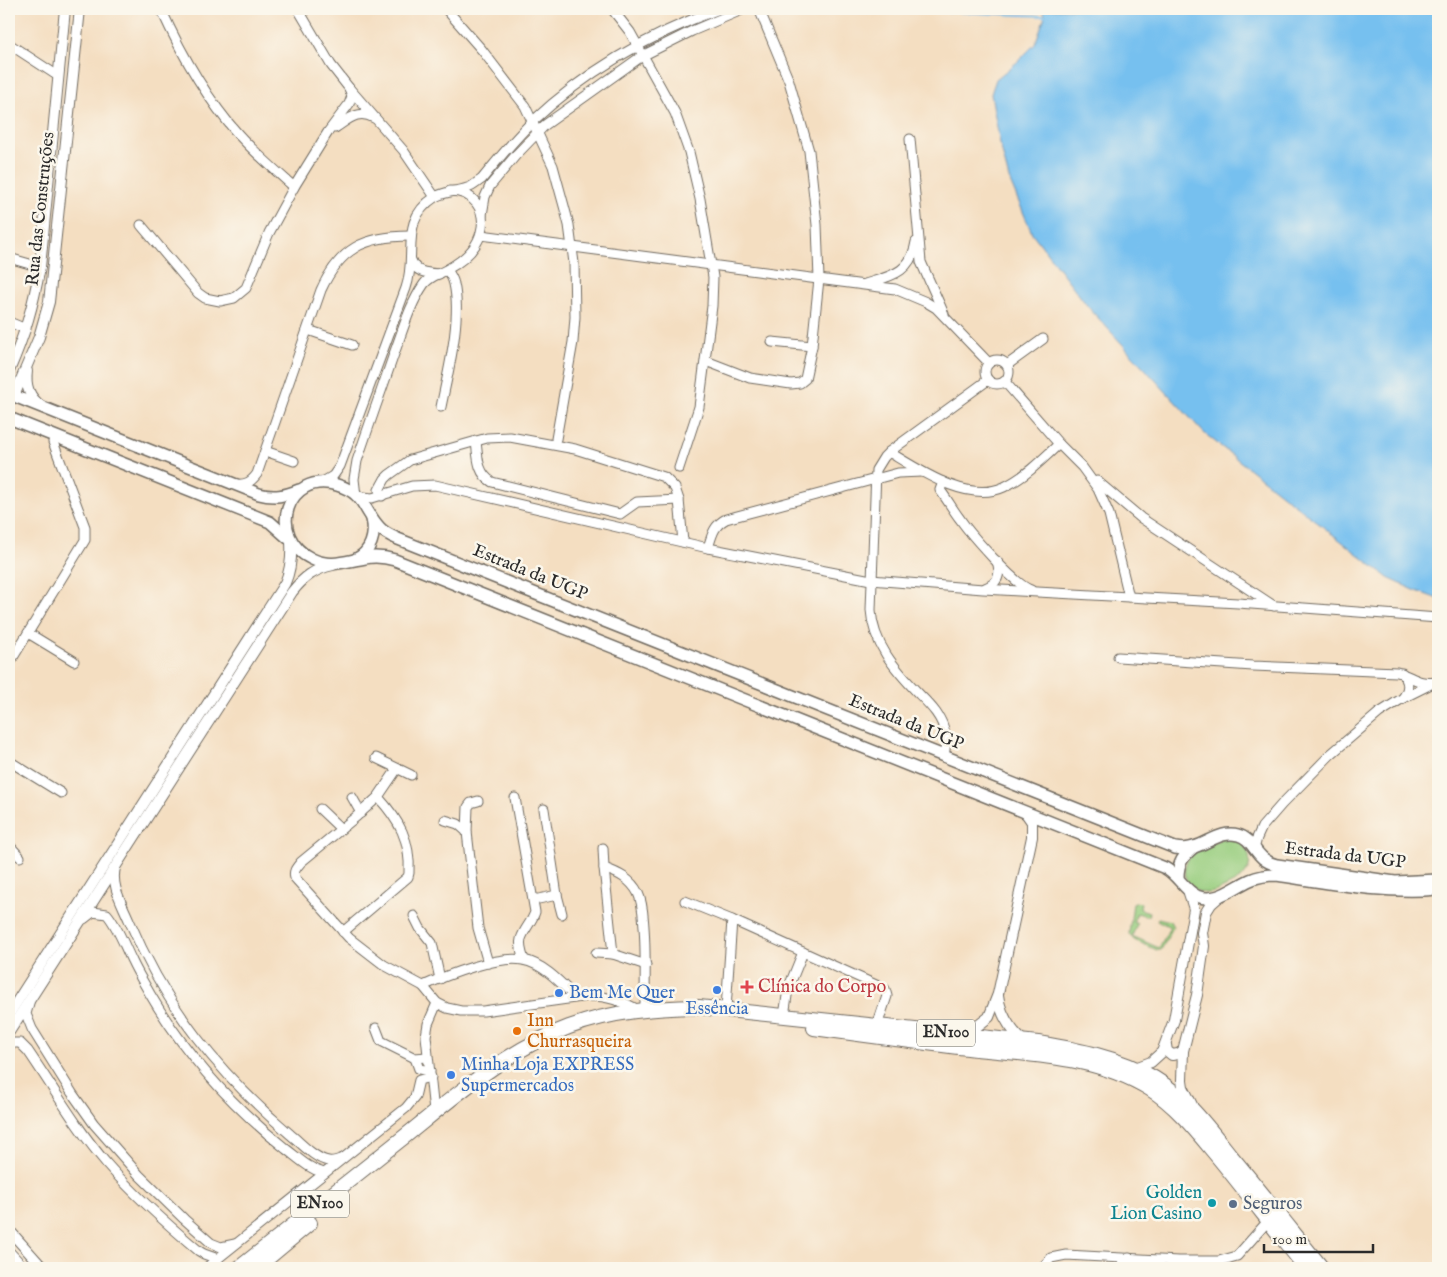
<svg xmlns="http://www.w3.org/2000/svg" width="1447" height="1277" font-family="'IM FELL English',serif">
	<style>
		.green { fill: #99ce7f; stroke: #627c55 }
		.water { fill: #76c0ef; stroke: #50768d }
		.lines { fill: none; stroke-linecap: round; stroke-linejoin: round }
		.stream { stroke: #76c0ef; stroke-width: 2 }
		.minor-casing { stroke: #716a60; stroke-width: 11 }
		.tertiary-casing { stroke: #716a60; stroke-width: 12 }
		.secondary-casing { stroke: #716a60; stroke-width: 14 }
		.primary-casing { stroke: #716a60; stroke-width: 16 }
		.minor { stroke: #fff; stroke-width: 9 }
		.tertiary { stroke: #fff; stroke-width: 10 }
		.secondary { stroke: #fff; stroke-width: 11 }
		.primary { stroke: #fff; stroke-width: 14 }
		.health-dot { fill: #e0444e; stroke: #fbf7ec; stroke-width: 2 }
		.shop-dot { fill: #3f7fe0; stroke: #fbf7ec; stroke-width: 2 }
		.food-dot { fill: #e8710a; stroke: #fbf7ec; stroke-width: 2 }
		.culture-dot { fill: #0f9aa8; stroke: #fbf7ec; stroke-width: 2 }
		.service-dot { fill: #5c6f8a; stroke: #fbf7ec; stroke-width: 2 }
		.labels { text-anchor: middle; dominant-baseline: central; stroke-width: 5; stroke-linejoin: round; paint-order: stroke }
		.shield { fill: #fbf7ec; stroke: #696865; stroke-width: 1 }
		.shield-label { font-size: 16px; font-weight: bold; fill: #2b2b2b }
		.street-label { font-size: 18px; fill: #2b2b2b; stroke: #fbf7ec }
		.health-label { font-size: 18px; fill: #be3a42; stroke: #fbf7ec; text-anchor: start }
		.shop-label { font-size: 18px; fill: #366cbe; stroke: #fbf7ec; text-anchor: start }
		.food-label { font-size: 18px; fill: #c56008; stroke: #fbf7ec; text-anchor: start }
		.culture-label { font-size: 18px; fill: #0d838f; stroke: #fbf7ec; text-anchor: end }
		.service-label { font-size: 18px; fill: #4e5e75; stroke: #fbf7ec; text-anchor: start }
	</style>
	<rect width="100%" height="100%" fill="#fbf7ec"/>
	<filter id="ink" filterUnits="userSpaceOnUse"><feTurbulence type="fractalNoise" baseFrequency=".02" numOctaves="2"/><feDisplacementMap in="SourceGraphic" scale="10" xChannelSelector="R" yChannelSelector="G"/><feConvolveMatrix kernelMatrix="1 2 1 2 8 2 1 2 1" color-interpolation-filters="sRGB"/></filter>
	<filter id="wash" filterUnits="userSpaceOnUse"><feTurbulence type="fractalNoise" baseFrequency=".0096" numOctaves="4" result="noise"/><feDisplacementMap in="SourceGraphic" scale="20" xChannelSelector="R" yChannelSelector="G"/><feGaussianBlur stdDeviation="1.12" result="paint"/><feColorMatrix in="noise" values="0 0 0 0 0 0 0 0 0 0 0 0 0 0 0 0 0 1.4 0 .05"/><feComposite in="paint" operator="in"/></filter>
	<g filter="url(#wash)">
		<rect width="100%" height="100%" fill="#f4dec1"/>
		<g class="green">
			<path d="M1223 838C1228 839 1234 839 1238 841 1248 846 1253 861 1247 871 1243 879 1233 883 1225 887 1219 890 1214 893 1207 893 1187 893 1176 870 1192 855 1200 848 1213 843 1223 838Z"/>
			<path d="M1135 902 1141 903 1140 909 1149 912 1148 916 1137 913 1133 922 1137 924 1132 936 1159 948 1170 927 1157 920 1158 918 1170 921 1173 927 1161 950H1157L1134 940 1129 934 1133 903Z"/>
		</g>
		<path class="water" d="M1043 9H1438V599L1414 590 1388 578 1204 433 1089 308 1032 233 1009 179 1000 144 991 94 996 79 1016 63 1035 44 1045 16Z"/>
		<g class="lines">
			<path class="stream" d="M891 9 1045 16"/>
		</g>
	</g>
	<g filter="url(#ink)">
		<g class="lines">
			<defs>
				<g id="minor">
					<path d="M161 9C181 53 205 97 238 134 255 153 275 170 294 187"/>
					<path d="M298 9 331 65 349 88 403 150 435 197"/>
					<path d="M446 9 482 50 525 106 553 166 564 206 569 225 574 263 575 317 573 342 556 439"/>
					<path d="M612 9 630 32 675 113 689 152 700 199 713 277 712 306 699 407 679 468"/>
					<path d="M9 44 58 76"/>
					<path d="M335 128C349 119 358 109 374 118"/>
					<path d="M910 139 921 262 944 314"/>
					<path d="M450 191C473 191 487 210 481 232 477 249 461 262 446 270 439 274 429 277 424 284 410 304 403 330 394 354 382 389 369 425 357 461L354 479 356 496 372 498 412 486 435 485 708 548 871 580 983 589 1238 603 1438 618"/>
					<path d="M482 215 485 197 490 186 516 155 545 125 642 56 692 31 744 9"/>
					<path d="M141 225 198 293 205 298 220 301 234 298 246 288 269 233 294 187 328 132 349 104 352 96 349 88"/>
					<path d="M481 235 895 289 926 302 936 308 989 363"/>
					<path d="M9 258 40 267"/>
					<path d="M411 260C416 273 426 273 439 274"/>
					<path d="M865 284C891 276 911 273 916 242"/>
					<path d="M9 322 26 329"/>
					<path d="M308 330 352 345"/>
					<path d="M772 342 812 346"/>
					<circle cx="997" cy="372" r="12"/>
					<path d="M706 361 750 378 791 384 800 383 805 379 812 346 819 279 817 225 809 151 789 81 759 9"/>
					<path d="M1007 365 1043 339"/>
					<path d="M1005 382 1059 444 1082 467 1098 489 1109 514 1129 597"/>
					<path d="M441 407C448 372 462 319 454 284 453 279 450 274 447 270"/>
					<path d="M476 441C478 457 477 473 492 482L620 514 637 502 679 500"/>
					<path d="M265 451 294 461"/>
					<path d="M889 452C919 470 968 504 1004 487 1025 477 1042 460 1059 444"/>
					<path d="M1097 481 1141 518 1274 606"/>
					<path d="M943 482 940 490C947 499 953 510 960 519 971 535 1015 585 1031 590"/>
					<path d="M321 483 333 476 340 466 406 288C418 254 398 221 435 197 447 190 461 192 472 186 475 184 479 181 482 179 498 159 514 140 532 122 585 72 651 34 719 9"/>
					<path d="M236 484C246 485 251 482 257 474L321 290C340 248 365 236 410 236"/>
					<path d="M382 496 379 490 385 479 389 475 410 460 487 438 510 437 575 449 664 477 675 488 679 500 683 542"/>
					<path d="M708 548C712 535 714 525 726 519L898 473 922 472"/>
					<path d="M985 588C999 583 1001 574 997 561"/>
					<path d="M28 633 74 661"/>
					<path d="M1118 657 1253 666 1397 672C1412 676 1418 685 1435 682"/>
					<path d="M9 664 85 540V527L53 442"/>
					<path d="M1402 673C1410 682 1409 689 1403 698"/>
					<path d="M944 757C945 749 947 742 945 734 943 717 929 704 918 693 895 669 873 644 871 610L876 470 884 457 889 452 988 380"/>
					<path d="M376 758 411 775"/>
					<path d="M9 761 61 793"/>
					<path d="M397 769 378 797 357 816 301 862C296 868 293 871 295 878L349 938 384 965 423 986 437 1003 447 1008 461 1011H483L589 996C608 996 622 1001 638 1010"/>
					<path d="M352 797 361 813"/>
					<path d="M515 798 535 912C532 922 524 929 521 939 519 945 522 954 524 960"/>
					<path d="M320 809 341 829"/>
					<path d="M445 820 458 824 467 832 478 928 488 963"/>
					<path d="M467 832 468 807 471 803 478 801"/>
					<path d="M9 845 20 857"/>
					<path d="M603 848 604 868"/>
					<path d="M1254 849 1257 838 1262 827 1282 804 1331 754 1379 713 1403 698 1431 684"/>
					<path d="M116 866C110 885 122 903 129 920 166 1008 218 1073 291 1135 301 1143 314 1158 328 1161 333 1162 338 1160 343 1158"/>
					<path d="M557 895 562 914"/>
					<path d="M534 900 557 895 544 809"/>
					<path d="M685 901 732 920 885 989 887 996 877 1026"/>
					<path d="M414 916 420 928 432 943 440 979"/>
					<path d="M84 919 93 912 107 914C118 927 124 945 132 961 137 972 144 983 150 994 185 1054 232 1106 286 1149 298 1158 309 1169 324 1173"/>
					<path d="M343 932 408 877 409 873C411 841 399 820 378 797"/>
					<path d="M596 953 613 954 646 965"/>
					<path d="M613 954 604 868C618 873 631 879 638 893 643 903 643 915 644 927 646 954 645 981 645 1008"/>
					<path d="M423 986C447 975 498 955 523 960 544 964 561 983 575 997"/>
					<path d="M29 1003 26 1014 32 1029 72 1093 94 1124 139 1175 184 1219 211 1243 221 1247 235 1244"/>
					<path d="M726 1009 732 920"/>
					<path d="M784 1016 788 989 803 952"/>
					<path d="M376 1028 381 1041 415 1058 427 1057"/>
					<path d="M9 1043H20L28 1051C54 1089 77 1129 107 1164 135 1196 167 1224 199 1251L204 1254 218 1259"/>
					<path d="M415 1058 419 1069 430 1071"/>
					<path d="M434 1112 426 1036 428 1024 437 1003"/>
					<path d="M206 1268 406 1108 415 1097 419 1080 431 1077"/>
					<path d="M1042 1268 1051 1258 1066 1255 1178 1261H1219L1237 1256 1268 1221"/>
					<path d="M1120 1268 1129 1258"/>
				</g>
				<g id="tertiary">
					<path d="M9 371C25 334 33 307 40 267L65 9"/>
					<path d="M27 371C25 386 29 397 41 406"/>
					<path d="M14 396 39 337 49 302 80 9"/>
					<path d="M998 995C1000 1014 1009 1028 1023 1041"/>
					<path d="M9 1014 285 583C291 569 292 557 291 542"/>
					<path d="M9 1032 292 592C303 578 314 569 333 565"/>
					<path d="M966 1035 989 1017 998 994 1032 837V822L1025 812"/>
					<path d="M1166 1045 1167 1051 1172 1055 1178 1054 1183 1051"/>
					<path d="M1135 1068 1151 1062 1162 1052 1174 1020 1194 909 1188 890"/>
					<path d="M1192 1105 1183 1087 1182 1080 1183 1051 1197 995 1204 946 1202 933 1206 912 1211 904 1220 896"/>
					<path d="M9 1230 43 1268"/>
					<path d="M9 1252 24 1268"/>
				</g>
				<g id="secondary">
					<path d="M9 394 259 494C274 498 285 496 299 490"/>
					<path d="M9 418 270 522 288 538"/>
					<path d="M356 559C371 552 376 535 372 519"/>
					<path d="M1178 877C1178 863 1183 856 1194 847"/>
					<path d="M1438 880 1395 882 1277 865C1254 860 1255 839 1238 835 1222 830 1209 843 1194 847 1188 849 1181 849 1175 848L398 539C391 536 384 533 379 527 363 510 365 493 337 485 286 470 266 537 312 559 331 568 346 561 365 558 375 556 385 557 395 560L1165 868C1178 875 1184 890 1197 896 1216 904 1234 887 1250 880 1259 876 1268 875 1277 875 1330 883 1384 894 1438 889"/>
				</g>
				<g id="primary">
					<path d="M814 1028C865 1035 916 1042 968 1048 1030 1055 1095 1055 1150 1089 1174 1104 1194 1128 1212 1150 1244 1188 1274 1229 1306 1268"/>
					<path d="M239 1268C292 1226 346 1183 399 1141 453 1098 504 1051 569 1027 613 1011 653 1008 699 1007L1038 1043C1078 1050 1118 1057 1154 1078 1186 1097 1208 1127 1231 1156 1262 1193 1292 1231 1322 1268"/>
					<path d="M256 1268 310 1223"/>
				</g>
			</defs>
			<use href="#minor" class="minor-casing"/>
			<use href="#tertiary" class="tertiary-casing"/>
			<use href="#secondary" class="secondary-casing"/>
			<use href="#primary" class="primary-casing"/>
			<use href="#minor" class="minor"/>
			<use href="#tertiary" class="tertiary"/>
			<use href="#secondary" class="secondary"/>
			<use href="#primary" class="primary"/>
		</g>
	</g>
	<path class="health-dot" d="M744.5 979.5h5v5h5v5h-5v5h-5v-5h-5v-5h5z"/>
	<g class="shop-dot">
		<circle cx="717" cy="990" r="5"/>
		<circle cx="559" cy="993" r="5"/>
		<circle cx="451" cy="1075" r="5"/>
	</g>
	<circle class="food-dot" cx="517" cy="1031" r="5"/>
	<circle class="culture-dot" cx="1212" cy="1203" r="5"/>
	<circle class="service-dot" cx="1233" cy="1204" r="5"/>
	<g class="labels">
		<g class="shield">
			<rect x="917" y="1019.5" width="58" height="27" rx="4"/>
			<rect x="291" y="1190.5" width="58" height="27" rx="4"/>
		</g>
		<g class="shield-label">
			<text x="946" y="1033">EN100</text>
			<text x="320" y="1204">EN100</text>
		</g>
		<g class="street-label">
			<text transform="translate(41 209) rotate(-84)">Rua das Construções</text>
			<text transform="translate(530 573) rotate(22)">Estrada da UGP</text>
			<text transform="translate(906 723) rotate(22)">Estrada da UGP</text>
			<text transform="translate(1345 856) rotate(7)">Estrada da UGP</text>
		</g>
		<g class="health-label">
			<text x="758" y="987">Clínica do Corpo</text>
		</g>
		<g class="shop-label">
			<text x="569" y="993">Bem Me Quer</text>
			<text x="717" y="1009" text-anchor="middle">Essência</text>
			<text x="461" y="1065">Minha Loja EXPRESS<tspan x="461" dy="21">Supermercados</tspan></text>
		</g>
		<g class="food-label">
			<text x="527" y="1021">Inn<tspan x="527" dy="21">Churrasqueira</tspan></text>
		</g>
		<g class="culture-label">
			<text x="1202" y="1193">Golden<tspan x="1202" dy="21">Lion Casino</tspan></text>
		</g>
		<g class="service-label">
			<text x="1243" y="1204">Seguros</text>
		</g>
	</g>
	<rect width="1447" height="1277" fill="none" stroke="#fbf7ec" stroke-width="30"/>
	<path d="M1264 1244v8h109v-8" fill="none" stroke="#2b2b2b" stroke-width="2.5"/>
	<text x="1272" y="1244" font-size="15" fill="#2b2b2b" stroke="#fbf7ec" stroke-width="4" paint-order="stroke">100 m</text>
</svg>
